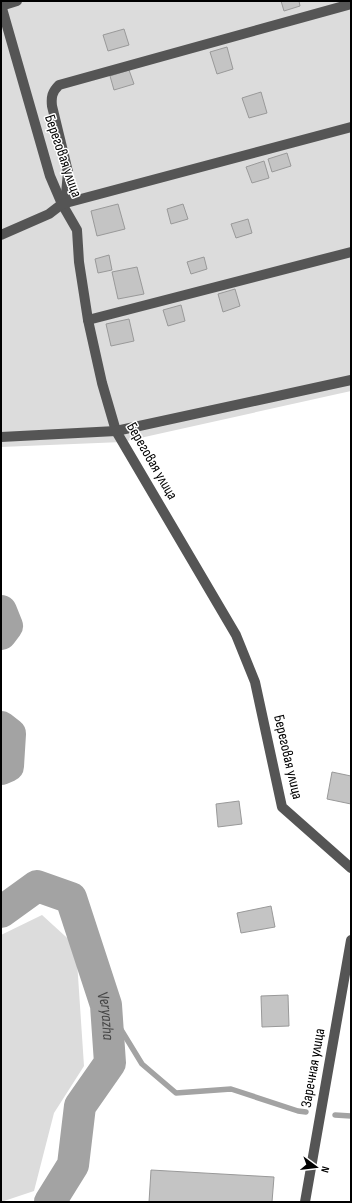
<svg xmlns="http://www.w3.org/2000/svg" width="352" height="1203" font-family="'Sofia Sans Condensed',sans-serif">
	<style>
		.green { fill: #dcdcdc }
		.lines { fill: none; stroke-linecap: round; stroke-linejoin: round }
		.stream { stroke: #a3a3a3; stroke-width: 5.5 }
		.river { stroke: #a3a3a3; stroke-width: 32 }
		.building { fill: #c4c4c4; stroke: #999 }
		.minor { stroke: #555; stroke-width: 10 }
		.labels { text-anchor: middle; dominant-baseline: central; stroke-width: 3; stroke-linejoin: round; paint-order: stroke }
		.street-label { font-size: 15px; fill: #000; stroke: #fff }
		.water-label { font-size: 16px; font-style: italic; fill: #444; stroke: #fff }
	</style>
	<rect width="100%" height="100%" fill="#fff"/>
	<g class="green">
		<path d="M1 1H351V391L122 442 1 447Z"/>
		<path d="M42 915 76 946 84 1066 54 1113 34 1191 1 1202V935Z"/>
	</g>
	<g class="lines">
		<g class="stream">
			<path d="M106 1005 142 1064 176 1093 231 1089 298 1111 306 1112"/>
			<path d="M335 1115 351 1116"/>
		</g>
		<g class="river">
			<path d="M1 611 7 626 1 634"/>
			<path d="M1 727 10 734 8 766 1 769"/>
			<path id="s1" d="M1 912 37 886 71 898 106 1005 110 1063 80 1106 73 1165 50 1202"/>
		</g>
	</g>
	<g class="building">
		<path d="M281 1H299L300 6 284 11Z"/>
		<path d="M124 29 129 45 108 51 103 35Z"/>
		<path d="M227 47 233 69 217 74 210 52Z"/>
		<path d="M129 70 134 84 114 90 110 76Z"/>
		<path d="M261 92 267 113 249 118 242 98Z"/>
		<path d="M287 153 291 166 272 172 268 159Z"/>
		<path d="M264 161 269 178 252 183 246 167Z"/>
		<path d="M118 204 125 229 97 236 91 211Z"/>
		<path d="M183 204 188 219 171 224 167 209Z"/>
		<path d="M248 219 252 233 236 238 231 224Z"/>
		<path d="M109 255 112 270 98 273 95 259Z"/>
		<path d="M204 257 207 269 191 274 187 262Z"/>
		<path d="M137 267 144 294 118 299 112 272Z"/>
		<path d="M235 289 240 306 223 312 218 294Z"/>
		<path d="M181 305 185 321 168 326 163 310Z"/>
		<path d="M129 319 134 341 111 346 106 324Z"/>
		<path d="M332 772 351 776V804L327 799Z"/>
		<path d="M239 801 242 824 218 827 216 804Z"/>
		<path d="M271 906 275 927 241 933 237 913Z"/>
		<path d="M288 995 289 1026 262 1027 261 996Z"/>
		<path d="M151 1170 274 1177 272 1202H149Z"/>
	</g>
	<g class="lines">
		<g class="minor">
			<path d="M1 5 50 176 62 204 77 230 79 262 88 320 102 383 116 431 236 635 255 682 282 807 351 868"/>
			<path d="M1 6 17 1"/>
			<path d="M62 204 66 194 68 172 52 106C51 97 52 92 59 85L351 4"/>
			<path d="M1 235 49 214 62 204 351 127"/>
			<path d="M88 320 351 252"/>
			<path d="M1 437 116 431 351 380"/>
			<path d="M305 1202 351 940"/>
		</g>
	</g>
	<g class="labels">
		<g class="street-label">
			<text transform="translate(63 156) rotate(71)">Береговая улица</text>
			<text transform="translate(152 461) rotate(60)">Береговая улица</text>
			<text transform="translate(288 757) rotate(77)">Береговая улица</text>
			<text transform="translate(313 1068) rotate(-80)">Заречная улица</text>
		</g>
		<g class="water-label">
			<text stroke="none"><textPath href="#s1" startOffset="204">Veryazha</textPath></text>
		</g>
	</g>
	<rect width="352" height="1203" fill="none" stroke="#000000" stroke-width="4"/>
	<g transform="translate(316 1167) rotate(105)" stroke="#ffffff" stroke-width="3" paint-order="stroke">
	<path d="M0-3L7 15L0 10L-7 15Z" fill="#000000"/>
	<text y="-6" font-size="11" font-weight="bold" text-anchor="middle" fill="#000000">N</text>
	</g>
</svg>
